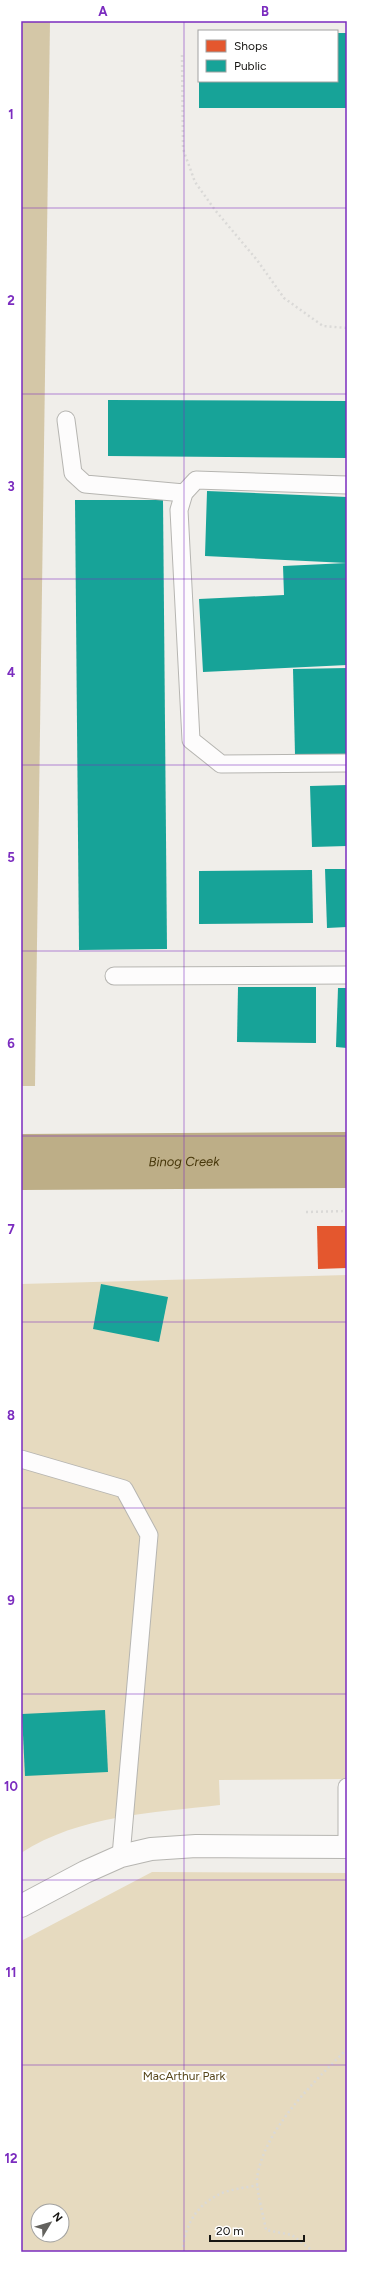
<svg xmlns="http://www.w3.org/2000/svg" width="368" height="2273" font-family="Figtree,sans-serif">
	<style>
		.green { fill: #e6dabf; fill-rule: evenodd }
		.forest { fill: #d4c7a7 }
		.shops { fill: #e4572e }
		.public { fill: #17a398 }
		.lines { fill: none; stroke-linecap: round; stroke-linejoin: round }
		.river { stroke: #bdae87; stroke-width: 56 }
		.lane-casing { stroke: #b6b5b1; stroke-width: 19 }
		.secondary-casing { stroke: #b6b5b1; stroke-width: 24 }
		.path { stroke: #dad9d7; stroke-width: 2.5; stroke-dasharray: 2 3; stroke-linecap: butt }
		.lane { stroke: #fdfcfc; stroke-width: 17 }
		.secondary { stroke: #fdfcfc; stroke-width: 22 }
		.grid { fill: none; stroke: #7b2cbf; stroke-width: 1; stroke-opacity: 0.55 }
		.labels { text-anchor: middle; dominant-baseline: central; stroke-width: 4; stroke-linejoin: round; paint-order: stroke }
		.park-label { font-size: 12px; fill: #57471c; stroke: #fff }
		.water-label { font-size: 13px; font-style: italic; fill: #463609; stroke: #fff }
		.neatline { fill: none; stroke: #7b2cbf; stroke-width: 1.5 }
		.grid-label { font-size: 13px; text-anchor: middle; font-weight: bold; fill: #7b2cbf }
	</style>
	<rect width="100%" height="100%" fill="#f0eeea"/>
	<g class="green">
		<path d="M347 1275V1779L219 1780 220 1805C152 1813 80 1815 21 1853V1284Z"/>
		<path d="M152 1872 347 1873V2252H21V1941ZM38 2211H62V2235H38Z"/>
	</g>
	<path class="forest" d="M21 21H50L35 1086H21Z"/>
	<path class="shops" d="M317 1226H347V1268L318 1269Z"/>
	<g class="public">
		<path d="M337 33H347V108H199V81H337Z"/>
		<path d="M108 400 347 401V458L108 456Z"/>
		<path d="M207 491 347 497V563L205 556Z"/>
		<path d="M75 500H163L167 949 79 950Z"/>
		<path d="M347 563V665L203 672 199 599 284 595 283 566Z"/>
		<path d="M347 668V754L295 755 293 669Z"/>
		<path d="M347 785V846L312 847 310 786Z"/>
		<path d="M325 869H347V927L327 928Z"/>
		<path d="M312 870 313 923 199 924V871Z"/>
		<path d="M238 987H316V1043L237 1042Z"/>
		<path d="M338 988H347V1048L336 1047Z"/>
		<path d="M101 1284 168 1297 159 1342 93 1329Z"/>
		<path d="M105 1710 108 1772 25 1776 22 1714Z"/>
	</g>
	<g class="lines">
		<path class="river" id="s1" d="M21 1162 347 1160"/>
		<defs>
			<g id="lane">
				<path d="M66 420 73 473 85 484 184 493"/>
				<path d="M347 485 196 480 184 493 179 510 191 740 221 764 347 763"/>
				<path d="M114 976 347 975"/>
				<path d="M21 1459 124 1489 149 1535 121 1856"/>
				<path d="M347 1787V1838"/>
			</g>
			<path id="secondary" d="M21 1906 85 1872 121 1856 151 1849 196 1846 347 1847"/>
		</defs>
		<use href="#lane" class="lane-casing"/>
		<use href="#secondary" class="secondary-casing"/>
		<g class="path">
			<path d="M182 55 183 149 195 182 215 210 257 260 284 298 323 326 347 328"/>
			<path d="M306 1212 347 1211"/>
			<path d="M183 2252C183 2229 195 2207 216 2196 227 2189 246 2188 258 2185"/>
			<path d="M314 2252 292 2235 266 2230C264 2218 256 2189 257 2179 263 2130 314 2082 347 2049"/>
		</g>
		<use href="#lane" class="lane"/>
		<use href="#secondary" class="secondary"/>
	</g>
	<path class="grid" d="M184 21V2252M21 208H347M21 394H347M21 579H347M21 765H347M21 951H347M21 1136H347M21 1322H347M21 1508H347M21 1694H347M21 1880H347M21 2065H347"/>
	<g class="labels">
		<g class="park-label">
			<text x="184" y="2076">MacArthur Park</text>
		</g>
		<g class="water-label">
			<text stroke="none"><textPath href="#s1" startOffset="163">Binog Creek</textPath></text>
		</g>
	</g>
	<rect width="368" height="2273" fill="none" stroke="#ffffff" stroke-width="44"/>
	<rect x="198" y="30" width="140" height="52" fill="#ffffff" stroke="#a2a2a1"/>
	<rect x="206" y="40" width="20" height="12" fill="#e4572e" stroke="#a2a2a1"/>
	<text x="234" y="50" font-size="12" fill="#171613">Shops</text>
	<rect x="206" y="60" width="20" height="12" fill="#17a398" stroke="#a2a2a1"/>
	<text x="234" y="70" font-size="12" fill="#171613">Public</text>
	<g transform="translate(50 2223) rotate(52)"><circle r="19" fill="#ffffff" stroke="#a2a2a1"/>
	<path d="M0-3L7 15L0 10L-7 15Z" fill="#63625e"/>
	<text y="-6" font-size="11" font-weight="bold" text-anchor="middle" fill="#171613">N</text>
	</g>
	<path d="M210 2235v6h94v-6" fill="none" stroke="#171613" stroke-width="2"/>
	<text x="216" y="2235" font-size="12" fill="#171613" stroke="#ffffff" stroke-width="3" paint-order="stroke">20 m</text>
	<rect x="22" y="22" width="324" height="2229" class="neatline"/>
	<g class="grid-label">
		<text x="103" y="16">A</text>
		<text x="265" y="16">B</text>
		<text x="11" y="119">1</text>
		<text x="11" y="305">2</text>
		<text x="11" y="491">3</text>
		<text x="11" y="677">4</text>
		<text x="11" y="862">5</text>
		<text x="11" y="1048">6</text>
		<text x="11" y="1234">7</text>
		<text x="11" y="1420">8</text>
		<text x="11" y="1605">9</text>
		<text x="11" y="1791">10</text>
		<text x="11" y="1977">11</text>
		<text x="11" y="2163">12</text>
	</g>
</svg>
